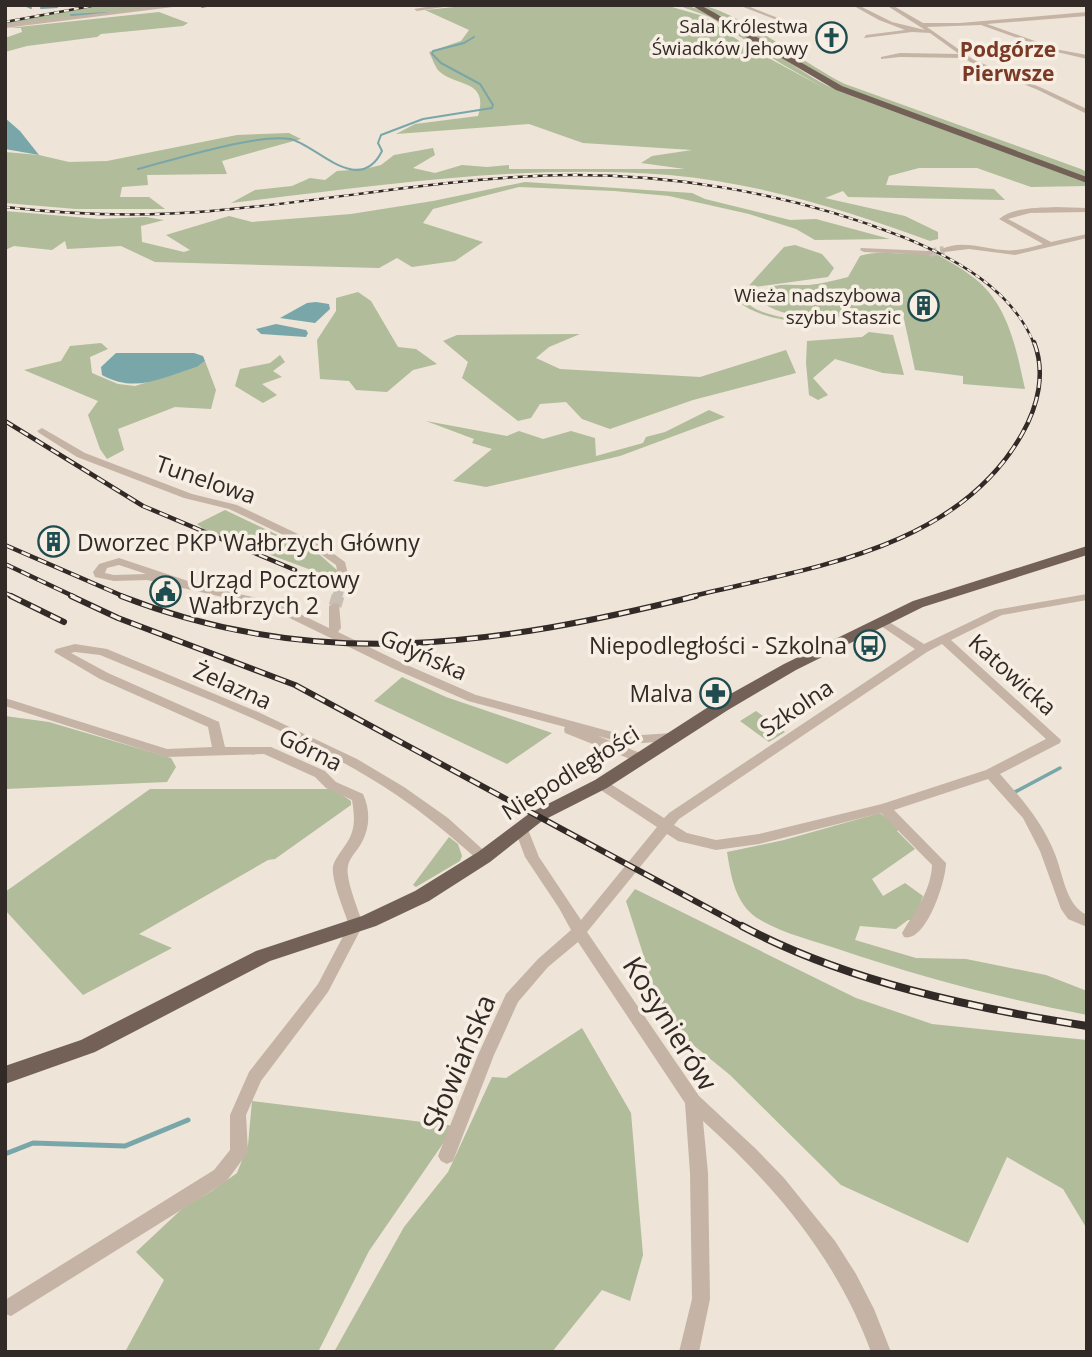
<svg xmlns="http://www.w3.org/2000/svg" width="1092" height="1357" font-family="'Open Sans',sans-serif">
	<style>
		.green { fill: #b0bc9a }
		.water { fill: #79a7a9 }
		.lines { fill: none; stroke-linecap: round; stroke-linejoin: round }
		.stream-far2 { stroke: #79a7a9; stroke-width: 2 }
		.stream-far1 { stroke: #79a7a9; stroke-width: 3.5 }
		.stream { stroke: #79a7a9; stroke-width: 5 }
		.minor-tunnel-far2 { stroke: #c8bfb4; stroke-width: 8; stroke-dasharray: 8 3.5; stroke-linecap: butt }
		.minor-tunnel-far1 { stroke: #c8bfb4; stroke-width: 10; stroke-dasharray: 10 5; stroke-linecap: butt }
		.minor-tunnel { stroke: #c8bfb4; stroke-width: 13; stroke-dasharray: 13 6; stroke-linecap: butt }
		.minor { fill: #c5b4a5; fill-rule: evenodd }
		.major { fill: #736158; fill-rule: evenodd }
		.rail-far3-casing { stroke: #322a26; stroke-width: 2.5 }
		.rail-far2-casing { stroke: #322a26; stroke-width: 4.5 }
		.rail-far1-casing { stroke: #322a26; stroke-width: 6 }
		.rail-casing { stroke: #322a26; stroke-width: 8 }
		.rail-far3 { stroke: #f7eee4; stroke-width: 2; stroke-dasharray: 5; stroke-linecap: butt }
		.rail-far2 { stroke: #f7eee4; stroke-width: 2.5; stroke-dasharray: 9; stroke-linecap: butt }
		.rail-far1 { stroke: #f7eee4; stroke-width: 3.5; stroke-dasharray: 11; stroke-linecap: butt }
		.rail { stroke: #f7eee4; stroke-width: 5; stroke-dasharray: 15; stroke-linecap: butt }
		.labels { text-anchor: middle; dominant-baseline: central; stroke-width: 7; stroke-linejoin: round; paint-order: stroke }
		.far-poi-label { font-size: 19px; fill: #322a26; stroke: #f7eee4; text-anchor: end }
		.far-neighbourhood-label { font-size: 21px; font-weight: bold; fill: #7a3a25; stroke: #f7eee4 }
		.street-label { font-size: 23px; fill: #322a26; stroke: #f7eee4 }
		.poi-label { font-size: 23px; fill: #322a26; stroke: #f7eee4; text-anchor: start }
		.near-street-label { font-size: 28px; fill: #322a26; stroke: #f7eee4 }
	</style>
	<rect width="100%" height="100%" fill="#eee4d8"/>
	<g class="green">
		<path d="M105 5H181L5 25V23Z"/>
		<path d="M474 5H665L703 16 748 47 824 88 780 63 710 17 677 5C719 5 787 66 828 86L1052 168 1087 182V186L1031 187 977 168H919L889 176 886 185 994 189 1005 200 848 197 843 191 825 198 905 216 938 232V239L930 241C846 210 759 183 669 175 522 163 376 186 231 203L255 190 292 186 310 178 325 180 337 171 365 169 381 165 394 155 433 148 435 155 413 168 435 173 462 165 487 167 509 165V169H685L641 163 652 156 692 150 583 143 529 124 396 134 415 124 478 116C489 80 458 87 440 72 435 68 432 57 429 52L461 41 469 30 425 10Z"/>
		<path d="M695 5C732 5 806 66 845 84L1081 169 1087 172V177L871 100 800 67 724 17Z"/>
		<path d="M159 12 188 23 183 26 101 34 97 37 27 46 5 52V38L22 32 21 28H9Z"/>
		<path d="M289 133 301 139 222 161 227 174 147 175 148 185 122 187 120 197H149L165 209H76L5 203V152L39 155 69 162 107 161 237 135Z"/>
		<path d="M525 182 692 193 705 199 790 220 816 219 890 239 815 240 796 229 749 214 669 196 614 191 519 187 433 209 423 223 483 242 455 261 412 267 397 258 379 268 155 262 121 246 67 249 65 241 52 250 14 246 5 250V211L99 219 146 217 164 220 141 226 142 242 184 252 190 250 166 235 229 216 252 222 351 214 433 201Z"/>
		<path d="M795 245 822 254 834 268 828 277 754 287 743 298C756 316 785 317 806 321 782 322 754 315 736 300L784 247Z"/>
		<path d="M933 252C945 260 959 266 970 275 1008 301 1016 348 1025 389L963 384V376L915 370 902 310C862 314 789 329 757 298 768 280 790 286 809 285 822 284 835 280 848 277L860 256C882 248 908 258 933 252Z"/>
		<path d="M358 292 371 301 398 347 416 349 437 364 413 370 387 392 356 390 349 381 320 379 317 340 336 311V298Z"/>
		<path d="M869 332 893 335 904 375 883 373 835 359 813 378 828 395 818 400 809 395 806 363 807 341 862 337Z"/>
		<path d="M580 334 549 347 536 358 560 369 700 377 786 350 796 373 693 400 610 429 582 419 566 402 540 404 531 418 518 421 462 378 468 362 443 341 457 335Z"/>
		<path d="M101 343 108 349 90 357 92 373 118 384 135 386 197 367 205 361 216 390 211 409 175 407 118 429 124 450 107 459 100 449 88 415 98 401 24 370 61 361 70 346Z"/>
		<path d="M280 355 285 362 273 371 282 377 262 384 277 395 263 403 235 386 240 369 270 363Z"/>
		<path d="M709 410 725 417 620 456 486 487 453 481 492 449 472 443 474 439 426 421 507 436 519 431 543 439 571 431 595 438 596 456 643 443 646 437 665 432Z"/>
		<path d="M225 510 320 555 338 571 330 577 206 531 197 524Z"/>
		<path d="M402 677 446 697 552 733 507 764 374 701Z"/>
		<path d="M756 711 785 732 769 742 740 721Z"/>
		<path d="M5 716 49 722 171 758 176 767 167 782 5 789Z"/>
		<path d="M150 789H333L351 801V805L275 859 268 860 139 934 172 948 83 995 5 910V892Z"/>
		<path d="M880 813 900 828 897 831 915 849 872 879 883 896 905 883 923 896 914 920H908L896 929 860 926 855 940 916 958 966 959 1046 975 1087 991V1015C1001 998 920 977 838 949 812 940 781 933 757 918 735 903 731 876 727 852L784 840Z"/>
		<path d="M449 837 458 844 462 856 460 861 416 887 413 885Z"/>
		<path d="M635 889 856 998 932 1024 1087 1040V1229L1063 1189 1007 1157 968 1243 841 1185 730 1075 665 1022 626 901Z"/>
		<path d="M582 1028 631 1113 643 1255 630 1301 602 1290 552 1352H334L404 1227 448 1172 492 1077 506 1078Z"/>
		<path d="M252 1101 455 1126 369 1251 318 1352H125L164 1280 136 1252 184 1207 212 1191 237 1173 248 1145Z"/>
	</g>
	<g class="water">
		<path d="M5 118 20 131 39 155 5 149Z"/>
		<path d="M316 302 329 304 330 309 315 323 280 318 307 303Z"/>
		<path d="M276 324 306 330 308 333 306 337 261 334 256 329Z"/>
		<path d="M116 353H194L203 356 205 361 197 367C162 377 137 394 102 375L101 367Z"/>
	</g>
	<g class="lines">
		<g class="stream-far2">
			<path d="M25 5 31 8"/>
			<path d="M202 7 211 5"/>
			<path d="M41 8 57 7"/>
			<path d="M71 15 107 13"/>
			<path d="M138 169C173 160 258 133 290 139 314 143 359 198 382 151L378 143 381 135 423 119 492 108 493 105 480 84 441 63 432 54 433 51 464 43 474 37"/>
		</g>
		<path class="stream-far1" d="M1013 793 1060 768"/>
		<path class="stream" d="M5 1154 33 1143 125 1146 188 1120"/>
		<path class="minor-tunnel-far2" d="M929 253 944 250"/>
		<path class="minor-tunnel-far1" d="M337 597 343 578"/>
		<path class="minor-tunnel" d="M335 606 338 596"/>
		<g class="minor">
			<path d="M171 5H189L5 28V24Z"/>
			<path d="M438 5H457L417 11 414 9Z"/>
			<path d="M738 5H745L809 30 787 34V32L800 29Z"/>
			<path d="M852 5H858L892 22 925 30 886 5H892L923 23H960L1087 12V16L987 24 1060 50 1087 55V59L1057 52 981 25 927 27 974 60 1042 88 1087 109V114L1038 90 970 62 964 58 900 57 881 59V57L900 53 959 54 930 33 912 32 864 38 866 35 905 30 879 20Z"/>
			<path d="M1056 207 1087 208V212L1030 213 1008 219 1051 242 1087 234V238L1015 255 969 249 944 252 940 250C964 237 991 253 1016 250 1025 249 1035 246 1043 244L999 219C1014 207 1037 208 1056 207Z"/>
			<path d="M861 248 929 251 933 253 929 255 864 252 860 250Z"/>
			<path d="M42 428 85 453 192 494 237 505 323 546 345 562 349 578 347 580H339L336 565 315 550 229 509 184 498 77 457 39 433 37 431Z"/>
			<path d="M119 558 203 586 275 602 329 628V606L335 603 339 604 341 628 338 632 400 662 476 695 627 736 672 733 678 737 672 741 627 744 598 736 645 755 647 758 640 762 635 761 565 733 564 730 565 727 468 701 392 668 267 607 147 580 114 581 95 577 93 572 99 564ZM119 565 146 574 114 575 105 573 107 568Z"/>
			<path d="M1087 594V600L1002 615 951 640 1061 740 1060 743 1000 774C1022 799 1043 823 1055 854 1063 874 1066 906 1087 915V927L1068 919 1061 909 1040 851 1023 818 988 779 894 810 946 863C946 881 926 943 904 937L902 933C915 911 931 891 932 865L881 813 759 844 716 850 678 841 667 834 587 932 699 1096 756 1149 784 1178 835 1241 856 1274 874 1309 891 1352H871C837 1259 776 1187 703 1121L708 1173 710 1299 699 1352H679L692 1299 690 1173 685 1103 578 942 548 967 518 1002 494 1055 453 1161 447 1164 441 1161 438 1156 478 1055 506 994 538 959 571 930 559 908 525 857 515 830 517 827H527L539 857 581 920 657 827 596 787 594 784 596 781H606L664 818 669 813 915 649 878 624 876 622 878 620H886L924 644 995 610ZM942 644 1046 739 986 770 882 804 759 834 716 840 687 833 674 825 679 819 927 652Z"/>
			<path d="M75 644 107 649 258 712 357 759 404 787 448 818 491 857 489 861H479C452 837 425 814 395 794 305 734 200 697 100 655L75 652 71 653 108 673 219 722 225 747H271L325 771 336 782 363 794C371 811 370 831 359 847 355 853 349 859 348 866 345 879 359 911 363 925L328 992 261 1081 246 1115 248 1152 226 1182 11 1316 5 1314V1300L214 1170 230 1150V1115L249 1072 318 984 349 925C344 910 331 880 333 866 335 859 340 853 344 847 356 831 355 819 352 800L326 788 315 777 264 754 166 757 5 706V698L167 749 212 747 208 727 100 679 54 652 56 649Z"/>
		</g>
		<g class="major">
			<path d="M691 5H700L715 13 842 86 1087 177V183L836 90Z"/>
			<path d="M1087 546V555L923 607 796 670 728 710 607 788 542 821 490 862 429 901 376 926 270 961 95 1052 5 1084V1066L81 1040 256 951 362 916 415 891 478 852 530 813 595 780 716 702 784 664 913 601Z"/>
		</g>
		<defs>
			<g id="rail-far3">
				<path d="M5 22 97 5"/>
				<path d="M5 207C74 215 142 217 211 211 320 202 427 181 535 176 658 170 789 192 903 237 955 258 1013 290 1034 344"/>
			</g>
			<g id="rail-far2">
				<path d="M5 421 143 506 295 570"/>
				<path d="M5 545 125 597"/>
				<path d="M5 564 75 597"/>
				<path d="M5 593 14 597"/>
				<path d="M689 597C806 568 956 551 1022 434 1038 406 1046 373 1034 342"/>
			</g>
			<g id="rail-far1">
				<path d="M11 596 64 622"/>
				<path d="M71 596 118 618 295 685 745 928"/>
				<path d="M121 596C318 673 497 645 696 596"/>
			</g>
			<path id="rail" d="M742 926C845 981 972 1008 1087 1026"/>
		</defs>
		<use href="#rail-far3" class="rail-far3-casing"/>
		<use href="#rail-far2" class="rail-far2-casing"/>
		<use href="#rail-far1" class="rail-far1-casing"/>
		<use href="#rail" class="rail-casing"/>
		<use href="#rail-far3" class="rail-far3"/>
		<use href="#rail-far2" class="rail-far2"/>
		<use href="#rail-far1" class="rail-far1"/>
		<use href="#rail" class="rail"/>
	</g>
	<defs>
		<symbol id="church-ring" viewBox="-11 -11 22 22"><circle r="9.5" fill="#f7eee4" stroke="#1f4c4f" stroke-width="1.5"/><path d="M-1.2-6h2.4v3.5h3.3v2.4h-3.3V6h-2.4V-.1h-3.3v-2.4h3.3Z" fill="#1f4c4f"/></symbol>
		<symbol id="building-ring" viewBox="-11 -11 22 22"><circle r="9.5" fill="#f7eee4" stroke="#1f4c4f" stroke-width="1.5"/><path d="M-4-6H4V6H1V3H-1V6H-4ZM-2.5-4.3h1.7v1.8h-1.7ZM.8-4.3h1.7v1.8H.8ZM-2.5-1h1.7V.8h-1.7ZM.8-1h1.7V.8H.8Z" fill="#1f4c4f"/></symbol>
		<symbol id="civic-ring" viewBox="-11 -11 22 22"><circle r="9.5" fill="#f7eee4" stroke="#1f4c4f" stroke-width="1.5"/><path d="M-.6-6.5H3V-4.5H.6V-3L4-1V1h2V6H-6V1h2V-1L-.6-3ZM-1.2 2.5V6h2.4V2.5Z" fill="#1f4c4f"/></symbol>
		<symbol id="bus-ring" viewBox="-11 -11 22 22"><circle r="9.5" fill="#f7eee4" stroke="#1f4c4f" stroke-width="1.5"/><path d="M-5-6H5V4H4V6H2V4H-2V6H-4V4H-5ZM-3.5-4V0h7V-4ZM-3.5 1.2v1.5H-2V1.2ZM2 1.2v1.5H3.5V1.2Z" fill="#1f4c4f"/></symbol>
		<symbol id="pharmacy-ring" viewBox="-11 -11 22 22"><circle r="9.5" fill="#f7eee4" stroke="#1f4c4f" stroke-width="1.5"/><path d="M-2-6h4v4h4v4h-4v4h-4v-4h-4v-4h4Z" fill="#1f4c4f"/></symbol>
	</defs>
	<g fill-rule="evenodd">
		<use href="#church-ring" x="814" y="20" width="35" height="35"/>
		<use href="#building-ring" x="906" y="288" width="35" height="35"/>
		<use href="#building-ring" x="36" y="524" width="35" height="35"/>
		<use href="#civic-ring" x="148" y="574" width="35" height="35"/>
		<use href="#bus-ring" x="852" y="628" width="35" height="35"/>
		<use href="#pharmacy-ring" x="698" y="676" width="35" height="35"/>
	</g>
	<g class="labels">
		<g class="far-poi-label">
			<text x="808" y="26">Sala Królestwa<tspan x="808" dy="22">Świadków Jehowy</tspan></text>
			<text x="901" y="295">Wieża nadszybowa<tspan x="901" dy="22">szybu Staszic</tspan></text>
		</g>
		<g class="far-neighbourhood-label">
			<text x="1008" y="49">Podgórze<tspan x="1008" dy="24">Pierwsze</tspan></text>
		</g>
		<g class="street-label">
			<text transform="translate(206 479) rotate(19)">Tunelowa</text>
			<text transform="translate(424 654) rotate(24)">Gdyńska</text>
			<text transform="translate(1013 674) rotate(42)">Katowicka</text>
			<text transform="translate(233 685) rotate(24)">Żelazna</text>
			<text transform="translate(796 707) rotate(-34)">Szkolna</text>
			<text transform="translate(311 749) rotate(26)">Górna</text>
			<text transform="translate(570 772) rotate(-32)">Niepodległości</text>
		</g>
		<g class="poi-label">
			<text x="77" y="542">Dworzec PKP Wałbrzych Główny</text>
			<text x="189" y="579">Urząd Pocztowy<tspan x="189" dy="26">Wałbrzych 2</tspan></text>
			<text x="847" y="645" text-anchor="end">Niepodległości - Szkolna</text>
			<text x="693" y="693" text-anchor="end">Malva</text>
		</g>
		<g class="near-street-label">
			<text transform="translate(671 1023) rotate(58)">Kosynierów</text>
			<text transform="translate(458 1062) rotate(-67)">Słowiańska</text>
		</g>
	</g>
	<rect width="1092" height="1357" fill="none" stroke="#322a26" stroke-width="14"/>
</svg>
